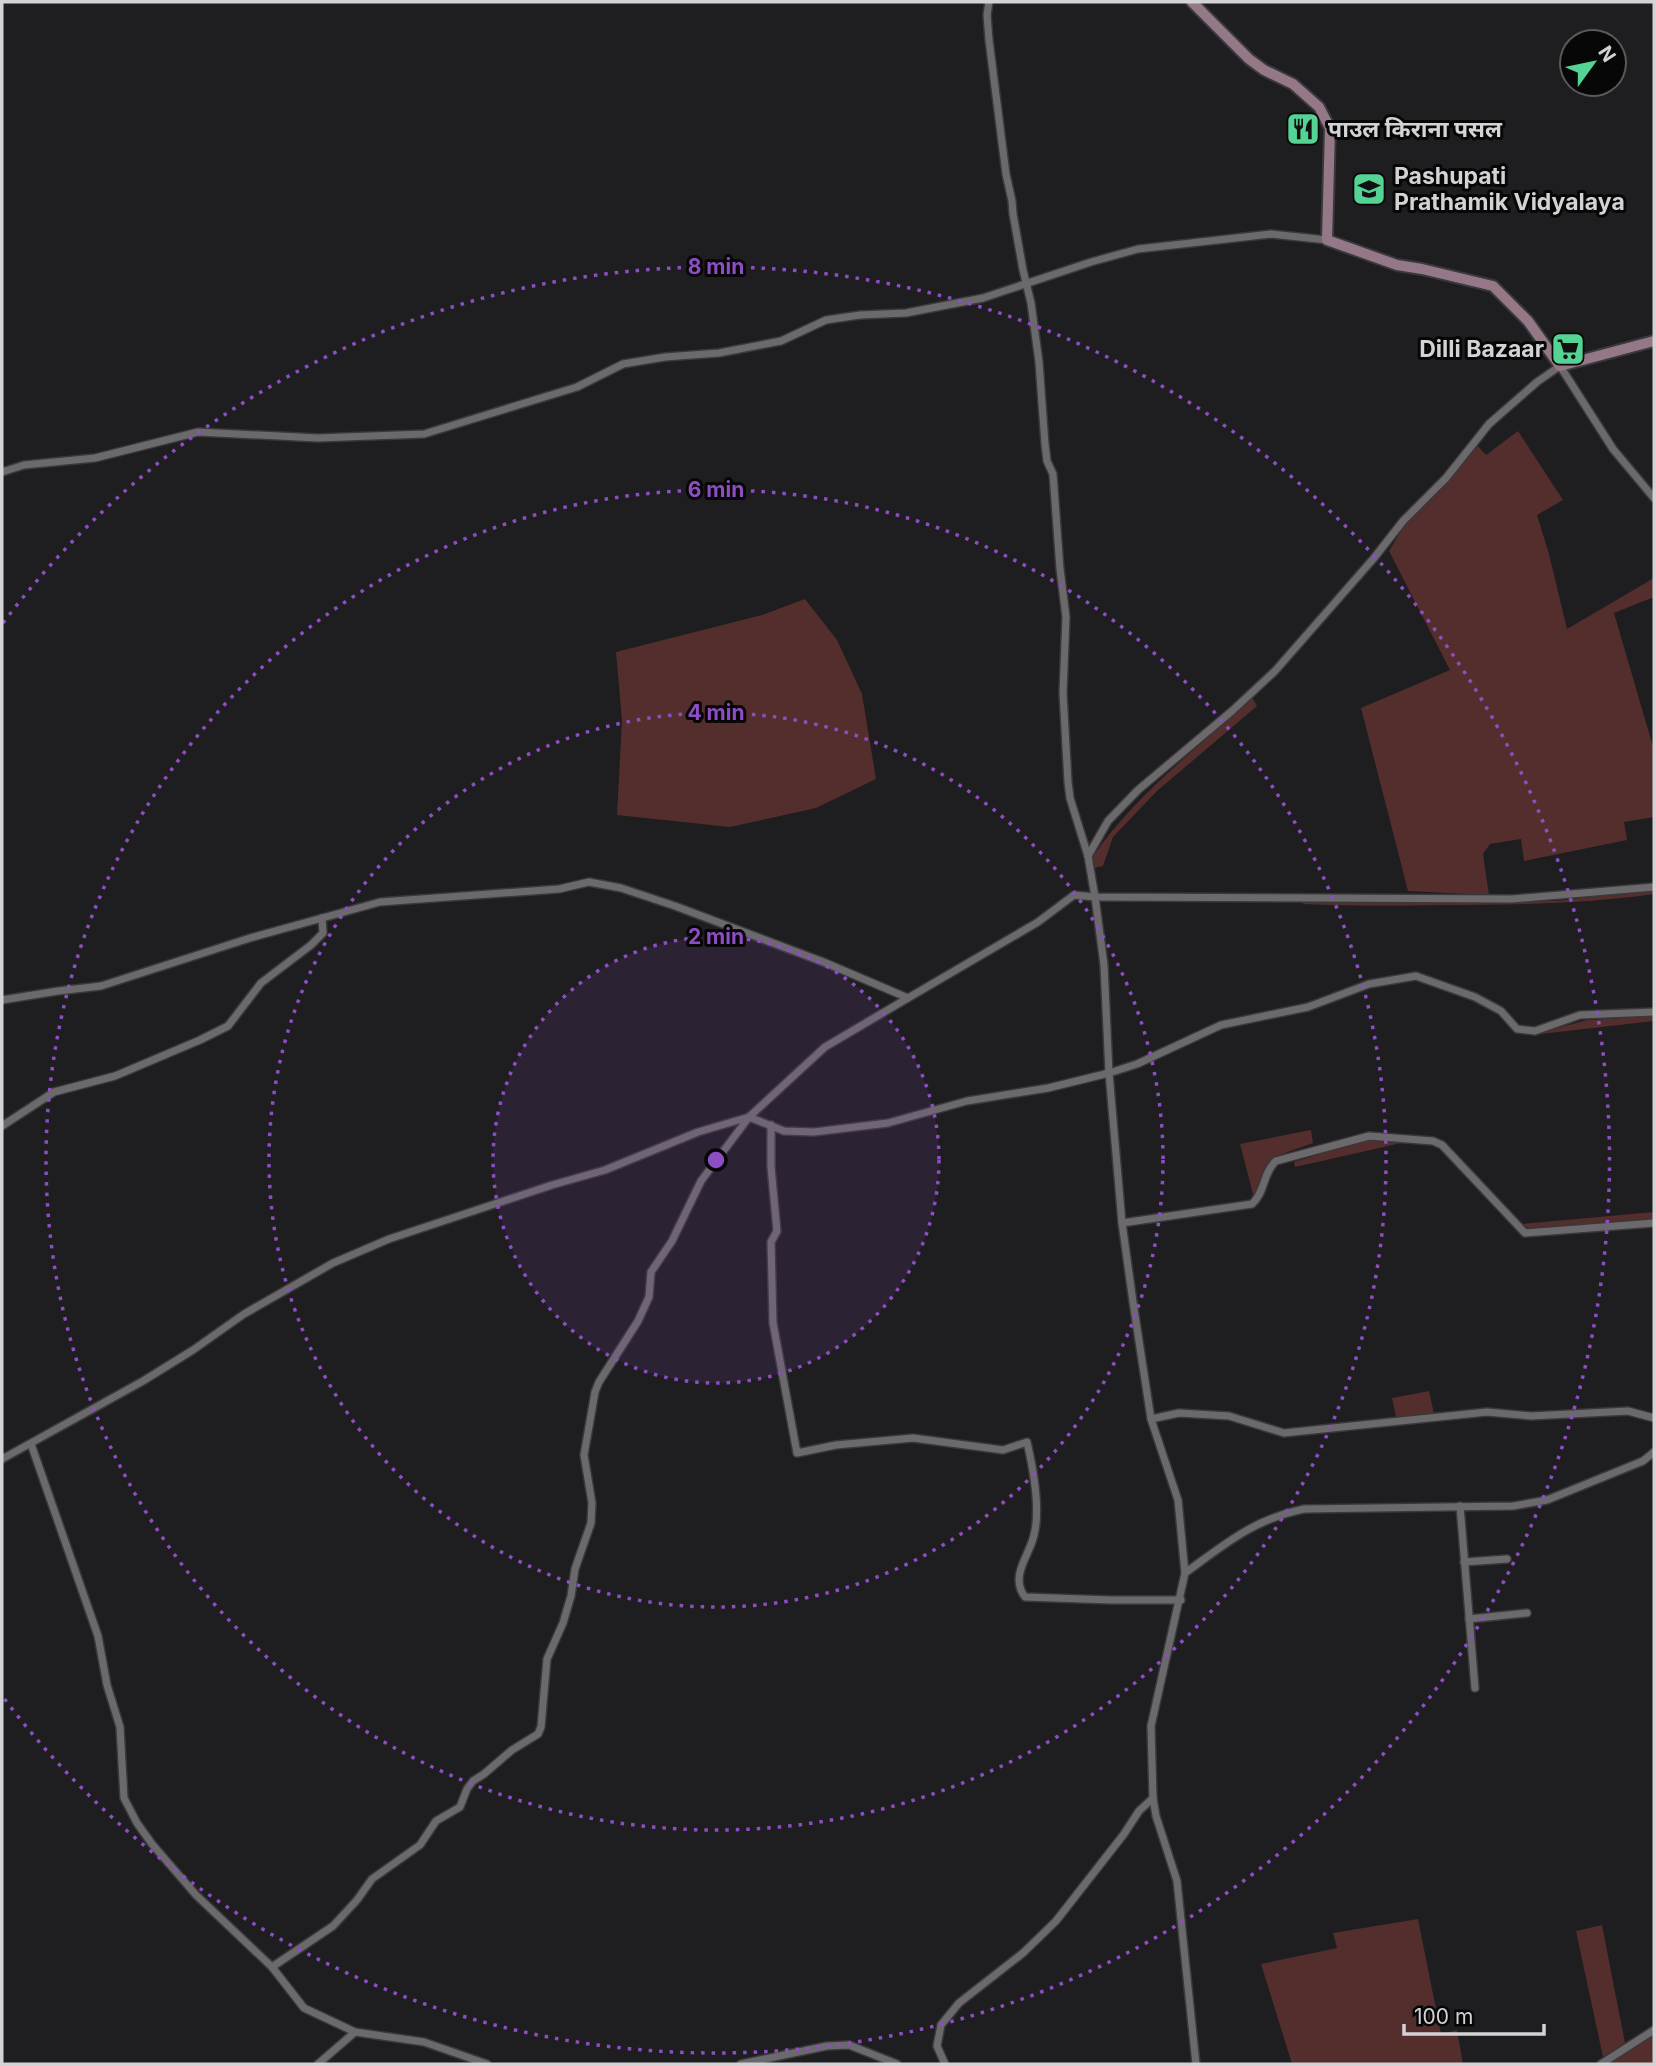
<svg xmlns="http://www.w3.org/2000/svg" width="1656" height="2066" font-family="Inter,'Noto Sans Devanagari',sans-serif">
	<style>
		.green { fill: #542e2c }
		.lines { fill: none; stroke-linecap: round; stroke-linejoin: round }
		.street-casing { stroke: #39383a; stroke-width: 10 }
		.secondary-casing { stroke: #39383a; stroke-width: 14 }
		.street { stroke: #6b696c; stroke-width: 7 }
		.secondary { stroke: #957887; stroke-width: 10 }
		.ring { fill: none; stroke: #8d4dc3; stroke-width: 3.5; stroke-dasharray: 3.5 7 }
		.labels { text-anchor: middle; dominant-baseline: central; stroke-width: 6; stroke-linejoin: round; paint-order: stroke }
		.poi-label { font-size: 23px; font-weight: bold; fill: #d3d2d4; stroke: #080708; text-anchor: start }
		.centre { fill: #8d4dc3; stroke: #080708; stroke-width: 3.5 }
		.ring-label { font-size: 21px; text-anchor: middle; font-weight: bold; fill: #8d4dc3; stroke: #080708; stroke-width: 6; stroke-linejoin: round; paint-order: stroke }
	</style>
	<rect width="100%" height="100%" fill="#1e1d1f"/>
	<g class="green">
		<path d="M1518 431 1563 500 1537 515 1549 554 1567 629 1654 578V597L1614 613 1654 750V817L1624 822 1627 840 1524 861 1521 839 1490 844 1483 854 1489 895 1408 891 1361 708 1450 670 1389 551 1405 524 1477 445 1486 455Z"/>
		<path d="M805 599 837 640 862 694 876 779 816 808 730 827 617 815 622 720 616 652 762 615Z"/>
		<path d="M1252 697 1257 706 1157 791 1113 837 1103 866 1094 868 1092 858C1134 795 1198 749 1252 697Z"/>
		<path d="M1654 890V894C1583 904 1513 905 1441 905 1395 906 1348 906 1302 904L1306 902 1556 901Z"/>
		<path d="M1654 1016V1021L1532 1035 1587 1020Z"/>
		<path d="M1311 1130 1313 1143 1274 1157 1268 1163 1254 1198 1240 1144Z"/>
		<path d="M1369 1139 1410 1141 1295 1167 1294 1162Z"/>
		<path d="M1654 1212V1220L1531 1230 1522 1224Z"/>
		<path d="M1429 1391 1434 1414 1396 1417 1392 1398Z"/>
		<path d="M1418 1919 1441 2034 1457 2030 1463 2064H1292L1261 1964 1337 1948 1333 1933Z"/>
		<path d="M1602 1925 1625 2043 1603 2057 1576 1931Z"/>
		<path d="M1654 2033V2064H1608V2063Z"/>
	</g>
	<g class="lines">
		<defs>
			<g id="street">
				<path d="M989 2 987 15 989 40 1006 174 1012 201 1013 214 1023 270 1031 303 1039 362 1045 444 1047 461 1053 474 1060 569 1066 617 1063 693 1068 782 1070 798 1088 856 1095 897 1104 965 1109 1073 1122 1223 1133 1302 1151 1419 1178 1500 1185 1573 1151 1726 1153 1798 1156 1816 1177 1881 1196 2064"/>
				<path d="M2 472 24 465 95 458 198 432 318 438 424 434 577 387 623 364 665 357 719 353 781 341 826 320 860 315 906 313 983 298 1091 262 1138 249 1271 234 1327 240"/>
				<path d="M1088 856 1108 821 1138 790 1232 711 1275 671 1374 558 1403 521 1446 478 1489 424 1537 382 1560 366 1613 449 1654 498"/>
				<path d="M2 1000 58 991 101 986 250 938 380 902 559 889 589 882 621 888 675 906 826 963 908 998 1038 922 1074 895 1095 897 1512 899 1654 887"/>
				<path d="M771 1125V1167L777 1231 771 1242 773 1323 797 1453 836 1445 913 1438 1003 1450 1027 1442C1033 1468 1041 1508 1034 1535 1030 1555 1009 1576 1025 1597L1111 1600H1181"/>
				<path d="M2 1126 54 1092 115 1076 200 1040 228 1026 261 983 311 945 323 933 322 918"/>
				<path d="M1122 1223 1252 1204C1265 1193 1263 1172 1276 1161L1369 1136 1433 1141 1442 1145 1525 1233 1654 1223"/>
				<path d="M1151 1419 1179 1413 1229 1416 1284 1433 1487 1412 1531 1416 1628 1411 1654 1418"/>
				<path d="M31 1444 98 1636 107 1685 120 1727 124 1798 137 1823 152 1844 196 1895 272 1967 304 2008 355 2032"/>
				<path d="M2 1459 143 1381 193 1350 244 1314 333 1263 389 1239 552 1185 605 1170 698 1132 749 1117 784 1131 814 1132 888 1123 967 1101 1048 1088 1109 1073 1137 1064 1221 1025 1308 1007 1369 984 1416 976 1475 997 1501 1011 1517 1029 1535 1031 1580 1015 1654 1012"/>
				<path d="M1460 1506 1475 1688"/>
				<path d="M1464 1562 1507 1559"/>
				<path d="M1185 1573C1225 1544 1254 1519 1304 1509L1513 1506 1547 1500 1643 1461 1654 1452"/>
				<path d="M1469 1619 1527 1613"/>
				<path d="M272 1967 333 1926 357 1900 372 1879 420 1845 436 1821 460 1807 467 1789 473 1781 484 1774 512 1750 538 1734 541 1727 547 1659 563 1623 571 1596 575 1569 591 1523 592 1503 584 1455 595 1392 599 1382 638 1321 649 1297 651 1272 672 1241 701 1181 749 1117 825 1047 908 998"/>
				<path d="M318 2064 355 2032 424 2042 487 2064"/>
				<path d="M741 2064 827 2046 849 2045 897 2064"/>
				<path d="M945 2064 937 2046 941 2025 959 2003 1023 1953 1056 1921 1124 1834 1139 1811 1153 1798"/>
				<path d="M1601 2064 1654 2030"/>
			</g>
			<path id="secondary" d="M1192 2 1249 59 1264 70 1293 84 1319 107 1330 128 1327 240 1397 265 1422 269 1493 286 1528 321 1560 366 1654 341"/>
		</defs>
		<use href="#street" class="street-casing"/>
		<use href="#secondary" class="secondary-casing"/>
		<use href="#street" class="street"/>
		<use href="#secondary" class="secondary"/>
	</g>
	<circle cx="716" cy="1160" r="223" fill="#8d4dc3" fill-opacity=".12"/>
	<g class="ring">
		<circle cx="716" cy="1160" r="223"/>
		<circle cx="716" cy="1160" r="447"/>
		<circle cx="716" cy="1160" r="670"/>
		<path d="M3 623A893 893 0 1 1 3 1697"/>
	</g>
	<defs>
		<symbol id="restaurant-square" viewBox="-11 -11 22 22"><rect x="-9" y="-9" width="18" height="18" rx="4" fill="#54d395" stroke="#080708"/><path d="M-5-6h1v4h1v-4h1v4h1v-4h1v5L-1.5 .5V6h-2V.5L-5-1ZM5-6V6H3V1.5H1.5Q1.5-4 5-6Z" fill="#111"/></symbol>
		<symbol id="school-square" viewBox="-11 -11 22 22"><rect x="-9" y="-9" width="18" height="18" rx="4" fill="#54d395" stroke="#080708"/><path d="M0-5L7-2L0 1L-7-2ZM-4 1L0 2.5L4 1V4Q0 6-4 4Z" fill="#111"/></symbol>
		<symbol id="supermarket-square" viewBox="-11 -11 22 22"><rect x="-9" y="-9" width="18" height="18" rx="4" fill="#54d395" stroke="#080708"/><path d="M-6-5.5h2.5l.6 2H6L4.5 2H-2.5L-4.4-4H-6ZM-1.5 3.2a1.3 1.3 0 1 0 .1 0ZM3 3.2a1.3 1.3 0 1 0 .1 0Z" fill="#111"/></symbol>
	</defs>
	<g fill-rule="evenodd">
		<use href="#restaurant-square" x="1284" y="110" width="38" height="38"/>
		<use href="#school-square" x="1350" y="170" width="38" height="38"/>
		<use href="#supermarket-square" x="1549" y="330" width="38" height="38"/>
	</g>
	<g class="labels">
		<g class="poi-label">
			<text x="1328" y="129">पाउल किराना पसल</text>
			<text x="1394" y="176">Pashupati<tspan x="1394" dy="26">Prathamik Vidyalaya</tspan></text>
			<text x="1544" y="349" text-anchor="end">Dilli Bazaar</text>
		</g>
	</g>
	<circle cx="716" cy="1160" r="10" class="centre"/>
	<g class="ring-label">
		<text x="716" y="274">8 min</text>
		<text x="716" y="497">6 min</text>
		<text x="716" y="720">4 min</text>
		<text x="716" y="944">2 min</text>
	</g>
	<rect width="1656" height="2066" fill="none" stroke="#d3d2d4" stroke-width="7"/>
	<g transform="translate(1593 63) rotate(57)"><circle r="33" fill="#080708" stroke="#59585a" stroke-width="2"/>
	<path d="M0-5L12 26L0 18L-12 26Z" fill="#54d395"/>
	<text y="-10" font-size="19" font-weight="bold" text-anchor="middle" fill="#d3d2d4">N</text>
	</g>
	<path d="M1404 2024v10h140v-10" fill="none" stroke="#d3d2d4" stroke-width="3.5"/>
	<text x="1414" y="2024" font-size="21" fill="#d3d2d4" stroke="#080708" stroke-width="5" paint-order="stroke">100 m</text>
</svg>
